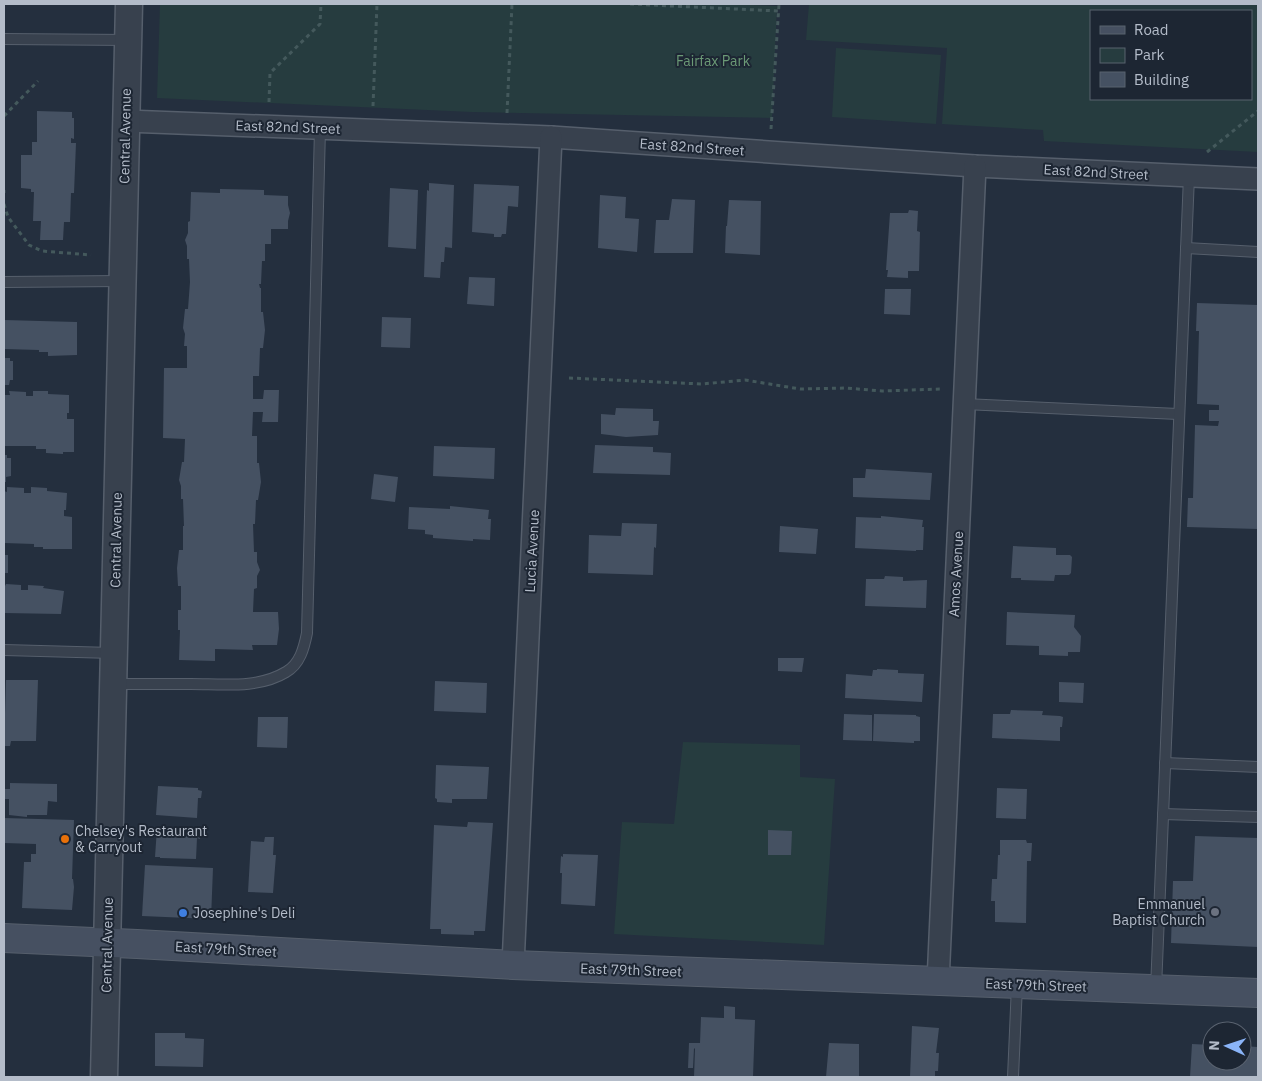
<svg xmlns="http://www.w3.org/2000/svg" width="1262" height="1081" font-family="'IBM Plex Sans',sans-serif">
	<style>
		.green { fill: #263c3f; fill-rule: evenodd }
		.building { fill: #455162 }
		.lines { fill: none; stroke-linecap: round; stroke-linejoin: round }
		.service-casing { stroke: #565f6c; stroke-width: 12 }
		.minor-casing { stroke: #565f6c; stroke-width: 24 }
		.tertiary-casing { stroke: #565f6c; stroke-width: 29 }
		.secondary-casing { stroke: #565f6c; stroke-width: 30 }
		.path { stroke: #44595c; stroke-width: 3; stroke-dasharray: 4 4; stroke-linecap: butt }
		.service { stroke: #38414e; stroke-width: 10 }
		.minor { stroke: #38414e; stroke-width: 21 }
		.tertiary { stroke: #38414e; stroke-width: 26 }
		.secondary { stroke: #465061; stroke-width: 28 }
		.food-dot { fill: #e8710a; stroke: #1d2633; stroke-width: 2 }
		.worship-dot { fill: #6b7280; stroke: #1d2633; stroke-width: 2 }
		.shop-dot { fill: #3f7fe0; stroke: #1d2633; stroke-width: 2 }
		.labels { text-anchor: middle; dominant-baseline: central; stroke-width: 4; stroke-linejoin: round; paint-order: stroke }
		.park-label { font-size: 14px; fill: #6b9a76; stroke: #1d2633 }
		.street-label { font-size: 14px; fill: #b4bcc9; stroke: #1d2633 }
		.poi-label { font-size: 14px; fill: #b4bcc9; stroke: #1d2633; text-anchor: start }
	</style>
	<rect width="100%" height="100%" fill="#242f3e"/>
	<g class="green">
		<path d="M160 4H733L777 6 772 118 472 112 157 98Z"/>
		<path d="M809 4H1258V152L1044 141 1043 130 942 124 947 48 806 40ZM1251 11V99H1091V11Z"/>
		<path d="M836 48 941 55 936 124 832 117Z"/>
		<path d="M683 742 800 745V777L835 779 824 945 614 934 622 822 674 824Z"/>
	</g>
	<g class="building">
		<path d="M37 111 72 112V118H74V139L71 138V143H76L74 193H71L70 222H64L63 240H40L41 221H33L34 192H31V189L21 188V155H32V142H37Z"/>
		<path d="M429 183 454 185 452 248 445 247 444 262H441L440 278 424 277 427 190 429 191Z"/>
		<path d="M474 184 519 186 518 207 508 206 506 234H502L501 237H494V234L472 232Z"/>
		<path d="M390 188 418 190 416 249 388 247Z"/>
		<path d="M220 189 264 190V195L288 196V205L290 213 288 221V229H271V244H265V261H262L261 284H259L260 288H261V312H263L265 330 263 348H260L259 376H253V399H263L264 390H279L278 422H262L263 412H253L252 436H257V463H259L261 482 258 500H256L255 524H253L254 552H257V562L260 570 257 576V588L254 589 253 612H278L279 629 277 645H252L253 650 215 649V661L179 660 180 630H178V610H181V586H178L177 568 179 550H183V526H184L183 499H181V486L179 480 182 462H184L185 439 163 438 164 368H187V346H184L185 334 183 328 185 309H188L190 282 189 259H187V246L185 240 188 233V222L190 221 191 192 220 193Z"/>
		<path d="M600 195 626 197 625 218 639 219 637 252 598 248Z"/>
		<path d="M672 199 695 200 693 253H654L656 220H669Z"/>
		<path d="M729 200 761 201 760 255 725 253 726 226H727Z"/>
		<path d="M909 210 918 211 917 231 920 232 919 271H908V278L887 277 888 270H886L890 213H908Z"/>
		<path d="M469 277 495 278 494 306 467 304Z"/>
		<path d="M885 289H911L910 315 884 314Z"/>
		<path d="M1197 303 1258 305V529L1187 527 1188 498H1193L1195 425 1218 426 1219 421H1209V410H1219V405L1197 404 1199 331H1196Z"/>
		<path d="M382 317 411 318 410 348 381 347Z"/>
		<path d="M4 320 77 322V355L48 356V352H39V350L4 349Z"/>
		<path d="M4 358H10V361H13V380H10L9 385H4Z"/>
		<path d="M9 391 26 392V396H33V391H48V394L69 395V413H67V419H74V452H63V454L46 453V449H36V446H4V395H10Z"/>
		<path d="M616 408 653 409V421H659L658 435 626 437 601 434V414L615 415Z"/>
		<path d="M595 445 653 447V452L671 453 670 475 593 473Z"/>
		<path d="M434 446 495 448 494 479 433 476Z"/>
		<path d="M4 455H7V458H11V476L6 477V482H4Z"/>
		<path d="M866 469 932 473 930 500 853 497V478H865Z"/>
		<path d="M374 474 398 477 395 502 371 499Z"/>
		<path d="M7 487 24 488V493H31V487L47 488V491L67 493 66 510H64V516L72 517V549H43V547H34V544L4 543V491L7 492Z"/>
		<path d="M450 506 489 510 488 519H491L490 540 473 539V541L433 538V535L425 534V530L408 529 409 507 450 509Z"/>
		<path d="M881 516 923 520 922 527H924L923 550H916V551L855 548 856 517 881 518Z"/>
		<path d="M622 523 657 524 656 548 654 547 653 575 588 573 589 535 621 536Z"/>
		<path d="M780 526 818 529 816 554 779 552Z"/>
		<path d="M1013 546 1056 548V555H1070L1072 557 1071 573 1069 575H1055L1054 581 1021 580V578H1011Z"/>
		<rect x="4" y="555" width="4" height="18"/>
		<path d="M885 576 903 577V581L927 580 926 608 865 606 866 579H884Z"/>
		<path d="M6 584 21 585V590H28V585L44 586 43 588 64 591 61 614 4 613V588Z"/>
		<path d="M1007 612 1075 615 1074 627 1081 636 1080 652H1068V656L1039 655V646L1006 645Z"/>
		<path d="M778 658H804L802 672 778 671Z"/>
		<path d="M877 669 898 670V673L924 674 922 702 845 698 846 674 872 676 873 670H877Z"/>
		<path d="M6 680H38L36 741H11L10 746H4Z"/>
		<path d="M435 681 487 683 486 713 434 711Z"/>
		<path d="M1059 682 1084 683 1083 703 1059 702Z"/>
		<path d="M1011 710 1043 711 1042 715 1060 716 1063 717 1062 727H1060V741L992 738 993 714H1010Z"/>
		<path d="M844 714 872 715V741L843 740Z"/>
		<path d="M874 714 916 715V716L920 717V741H914V743L873 741Z"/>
		<path d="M258 717H288L287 748 257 747Z"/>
		<path d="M436 765 489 767 487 799H452V803L437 802V799L435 798Z"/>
		<path d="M10 783 57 784V802L48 801 47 815H27V817L9 815V799H4V789H10Z"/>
		<path d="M158 786 198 788V790L202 791 201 798H198L197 818 156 815Z"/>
		<path d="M997 788 1027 789 1026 819 996 818Z"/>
		<path d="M4 818 74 820 72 879H73L74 887 72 910 22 908 24 862H31V854H36V844L4 843Z"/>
		<path d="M468 822 493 823 485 931H474V935L441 934V929H430L434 825 467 827Z"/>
		<path d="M157 828 201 829 200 839 197 838 196 859 160 858V857H155Z"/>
		<path d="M768 830 792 831 791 855H768Z"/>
		<path d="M1195 836 1258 838V947L1171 943 1173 881H1193Z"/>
		<path d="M265 837H274L273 855H276L273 893 248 892 251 841 264 842Z"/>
		<path d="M1000 840H1026L1027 843H1032L1031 861H1027L1026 923 995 922V901H991L992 879H997L998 855H1000Z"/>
		<path d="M563 854 598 855 595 906 561 904 562 873H560L561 856 563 857Z"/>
		<path d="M145 865 213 868 211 919 142 916Z"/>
		<path d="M724 1006 735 1007V1019L755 1020 753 1077H694L695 1049 694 1048 693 1068H688L689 1043H700L701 1017 724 1018Z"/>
		<path d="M912 1026 939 1028 936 1053H939L938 1071H935V1077H910Z"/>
		<path d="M155 1033H185V1038L204 1039 203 1067 155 1066Z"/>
		<path d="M829 1043 859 1044V1077H826Z"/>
		<path d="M1192 1044 1212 1045V1061H1242V1046L1258 1047V1077H1190Z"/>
	</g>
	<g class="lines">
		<defs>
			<g id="service">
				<path d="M4 39 128 40"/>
				<path d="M1186 248 1258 252"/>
				<path d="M4 282 121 281"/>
				<path d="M964 404 1178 414"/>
				<path d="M4 650 113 653"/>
				<path d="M115 684C140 684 166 684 191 684 222 684 258 689 286 672 300 664 304 648 307 633L320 129"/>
				<path d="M1165 763 1258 767"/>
				<path d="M1163 814 1258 817"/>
				<path d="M1156 989 1189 176"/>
				<path d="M1013 1077 1017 985"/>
			</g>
			<g id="minor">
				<path d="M126 121 551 137 975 166 1258 179"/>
				<path d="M513 965 551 137"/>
				<path d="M938 982 975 166"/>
			</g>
			<path id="tertiary" d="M104 1077 129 4"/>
			<path id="secondary" d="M4 938 137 944 513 965 1258 993"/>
		</defs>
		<use href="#service" class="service-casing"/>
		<use href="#minor" class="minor-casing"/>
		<use href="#tertiary" class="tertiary-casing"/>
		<use href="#secondary" class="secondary-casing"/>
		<g class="path">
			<path d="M630 4 779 11"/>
			<path d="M269 102 270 73 320 24 321 4"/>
			<path d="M373 106 377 4"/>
			<path d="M507 113 512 4"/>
			<path d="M4 116 38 81"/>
			<path d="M771 129 779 4"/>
			<path d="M1207 152 1258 111"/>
			<path d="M4 190V193"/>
			<path d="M4 204 8 217 29 245 42 251 91 255"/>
			<path d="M569 378 702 384 745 380 800 389 846 388 882 391 941 389"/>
		</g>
		<use href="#service" class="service"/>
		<use href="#minor" class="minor"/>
		<use href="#tertiary" class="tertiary"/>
		<use href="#secondary" class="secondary"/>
	</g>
	<circle class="food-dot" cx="65" cy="839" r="5"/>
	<circle class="worship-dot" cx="1215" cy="912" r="5"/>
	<circle class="shop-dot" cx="183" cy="913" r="5"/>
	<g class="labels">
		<g class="park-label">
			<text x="713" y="61">Fairfax Park</text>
		</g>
		<g class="street-label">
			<text transform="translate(288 127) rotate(2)">East 82nd Street</text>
			<text transform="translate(125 136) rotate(-89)">Central Avenue</text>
			<text transform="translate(692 147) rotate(4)">East 82nd Street</text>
			<text transform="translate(1096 172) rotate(3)">East 82nd Street</text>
			<text transform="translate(116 540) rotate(-89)">Central Avenue</text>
			<text transform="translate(532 551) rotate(-87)">Lucia Avenue</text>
			<text transform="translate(956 574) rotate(-87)">Amos Avenue</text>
			<text transform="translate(107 945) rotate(-89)">Central Avenue</text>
			<text transform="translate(226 949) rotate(3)">East 79th Street</text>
			<text transform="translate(631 970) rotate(2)">East 79th Street</text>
			<text transform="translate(1036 985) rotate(2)">East 79th Street</text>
		</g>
		<g class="poi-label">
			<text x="75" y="831">Chelsey's Restaurant<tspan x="75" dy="16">&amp; Carryout</tspan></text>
			<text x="1205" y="904" text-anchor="end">Emmanuel<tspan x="1205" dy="16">Baptist Church</tspan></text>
			<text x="193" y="913">Josephine's Deli</text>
		</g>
	</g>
	<rect width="1262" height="1081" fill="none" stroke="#b4bcc9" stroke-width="10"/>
	<rect x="1090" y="10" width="162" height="90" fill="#1d2633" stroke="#59626f"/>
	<rect x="1100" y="26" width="25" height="8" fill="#465061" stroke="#59626f"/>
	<text x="1134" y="35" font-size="15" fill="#b4bcc9">Road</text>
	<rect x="1100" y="48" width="25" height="15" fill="#263c3f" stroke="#59626f"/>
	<text x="1134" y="60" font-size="15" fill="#b4bcc9">Park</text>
	<rect x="1100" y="72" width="25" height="15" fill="#455162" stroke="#59626f"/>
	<text x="1134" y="85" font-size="15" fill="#b4bcc9">Building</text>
	<g transform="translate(1227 1046) rotate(273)"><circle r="24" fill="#1d2633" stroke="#59626f"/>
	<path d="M0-4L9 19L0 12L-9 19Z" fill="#8ab4f8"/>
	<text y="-8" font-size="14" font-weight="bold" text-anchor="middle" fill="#b4bcc9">N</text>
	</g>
</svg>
